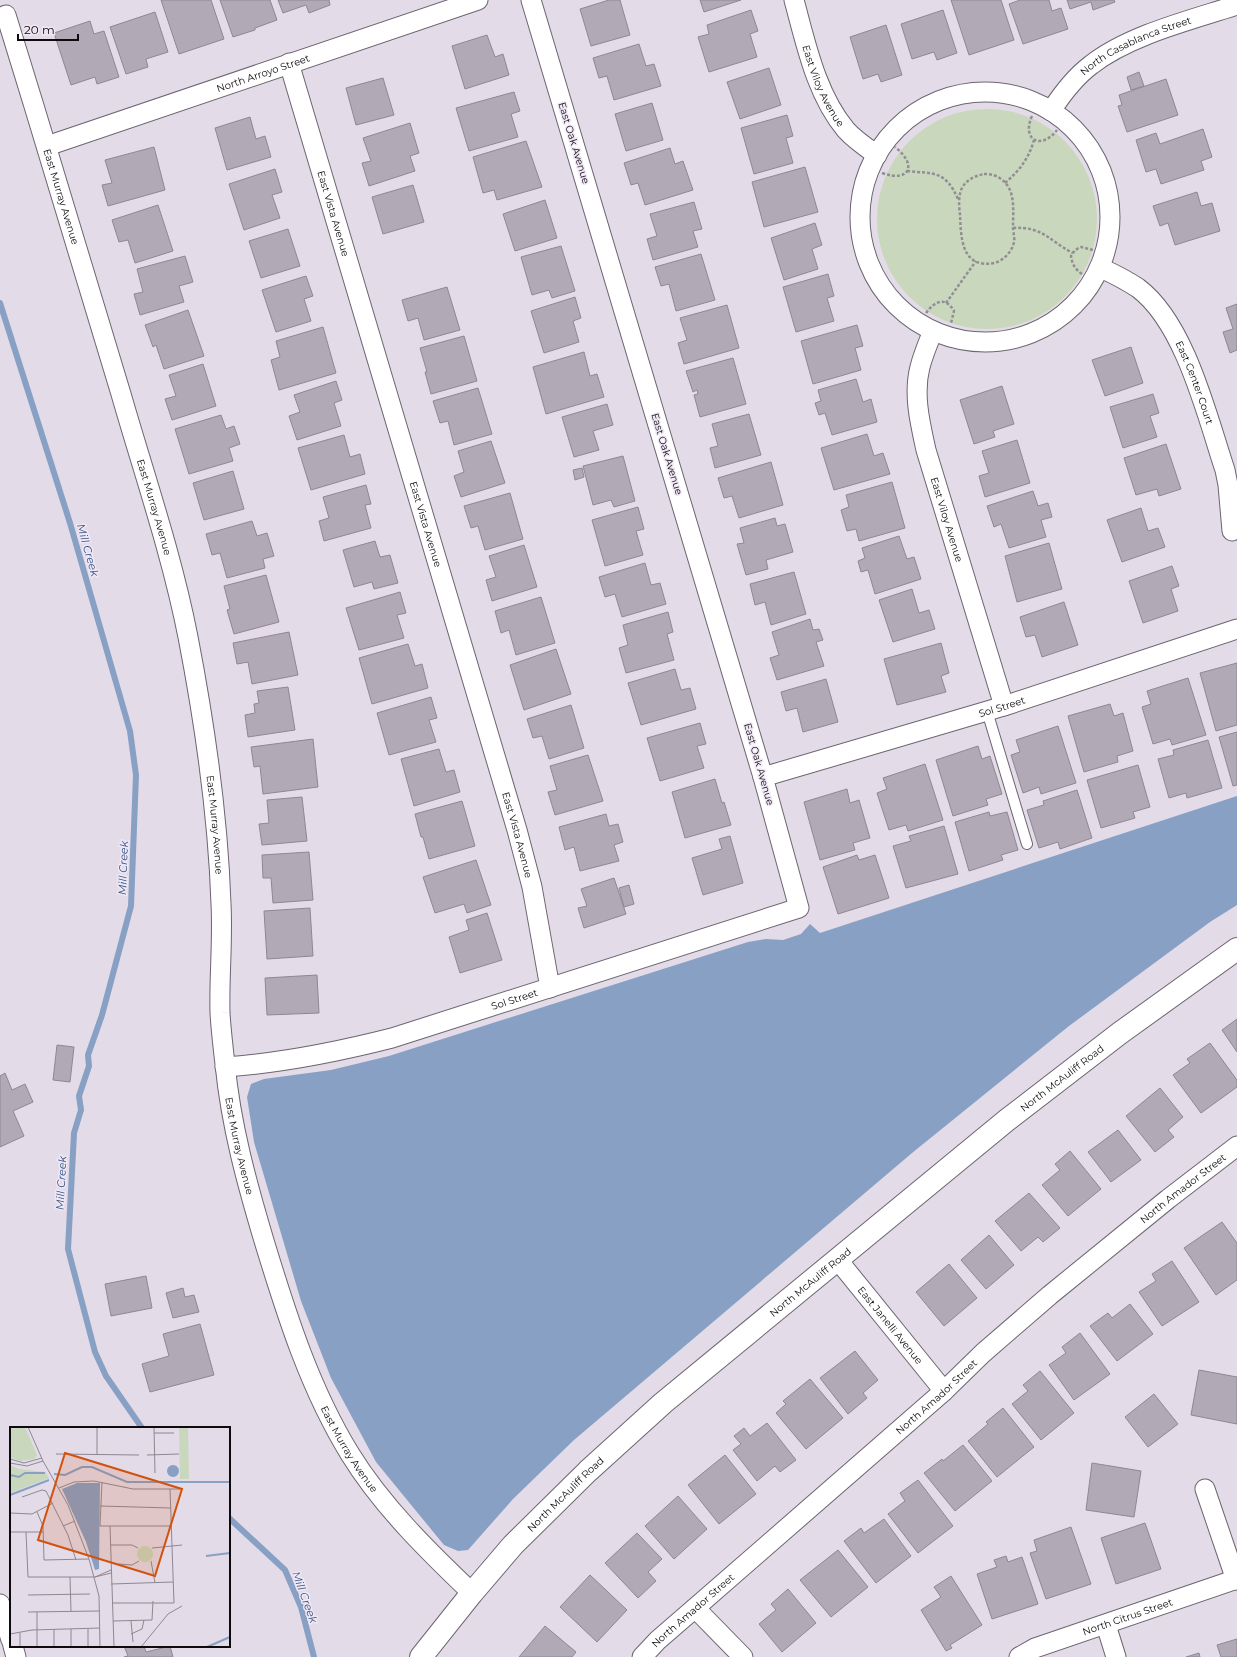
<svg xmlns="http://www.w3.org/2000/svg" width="1237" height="1657" font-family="Montserrat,sans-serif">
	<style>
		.green { fill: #c9d8bc }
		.water { fill: #87a0c4 }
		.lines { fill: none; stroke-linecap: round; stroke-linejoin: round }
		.stream { stroke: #87a0c4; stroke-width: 6 }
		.building { fill: #b1a9b5; stroke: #8f8793 }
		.service-casing { stroke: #6c6570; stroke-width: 12 }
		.minor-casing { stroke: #6c6570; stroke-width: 21 }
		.tertiary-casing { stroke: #6c6570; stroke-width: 24 }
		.path { stroke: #938d96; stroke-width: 2.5; stroke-dasharray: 3 2; stroke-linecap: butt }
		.service { stroke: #fff; stroke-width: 10 }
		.minor { stroke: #fff; stroke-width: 19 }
		.tertiary { stroke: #fff; stroke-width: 22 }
		.labels { text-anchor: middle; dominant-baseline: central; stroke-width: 3; stroke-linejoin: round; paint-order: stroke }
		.street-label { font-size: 10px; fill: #0e0b0f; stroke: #f1e8f6 }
		.water-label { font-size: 11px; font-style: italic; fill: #305283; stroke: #f1e8f6 }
		.inset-river { fill: none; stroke: #87a0c4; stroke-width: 2 }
		.inset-road { fill: none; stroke: #8e8891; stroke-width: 1 }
		.view { fill: #d2510c; fill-opacity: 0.15; stroke: #d2510c; stroke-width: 2 }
		.inset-edge { fill: none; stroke: #0e0b0f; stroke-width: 2 }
	</style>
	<rect width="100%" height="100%" fill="#e3dbe8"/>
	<circle class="green" cx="987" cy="219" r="110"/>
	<path class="water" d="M1237 796V905L1210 922 1069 1026 912 1153 574 1440 513 1499 468 1550 458 1551 444 1545 376 1462 331 1378 301 1301 254 1142 247 1097 251 1084 264 1079 331 1070 389 1056 748 942 766 939 783 940 801 934 810 924 820 933Z"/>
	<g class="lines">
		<g class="stream">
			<path d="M0 303 70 523 130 731 136 775 131 906 102 1015 88 1055 89 1066 79 1096 81 1110 74 1133 68 1249 95 1352 106 1376 142 1428"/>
			<path d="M229 1518 285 1570 301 1607 314 1657"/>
		</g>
	</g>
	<g class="building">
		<path d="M161 0H211L224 39 179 54Z"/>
		<path d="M220 0H270L277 20 255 28V30L233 37Z"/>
		<path d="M278 0H329L330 5 309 13 306 5 283 13Z"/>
		<path d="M609 0H620L630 35 591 46 580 9Z"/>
		<path d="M700 0H741L704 12Z"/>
		<path d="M951 0H1001L1014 40 969 55Z"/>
		<path d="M1020 0H1049L1052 11 1061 8 1068 29 1023 44 1009 4Z"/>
		<path d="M1067 0H1114L1115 2 1093 10 1091 2 1070 9Z"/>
		<path d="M751 10 758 31 750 34 757 57 709 72 698 37 709 34 707 25Z"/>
		<path d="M943 10 957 53 937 60 934 52 912 59 901 24Z"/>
		<path d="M155 12 168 52 146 59 148 67 126 74 110 27Z"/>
		<path d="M90 21 94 34 104 31 119 77 97 84 95 77 71 85 54 33Z"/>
		<path d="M886 25 902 75 881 82 878 74 863 79 850 37Z"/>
		<path d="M487 35 495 57 503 54 509 75 465 89 452 46Z"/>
		<path d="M639 44 646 66 654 64 661 86 614 100 607 76 599 78 593 58Z"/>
		<path d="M769 68 781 105 740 119 727 82Z"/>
		<path d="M1139 72 1144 86 1131 90 1127 77Z"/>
		<path d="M383 78 394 115 356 125 346 88Z"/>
		<path d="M1166 79 1178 115 1127 132 1118 106 1122 105 1119 95Z"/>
		<path d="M514 92 520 111 511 114 518 137 469 151 456 108Z"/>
		<path d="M652 103 663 140 626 151 615 114Z"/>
		<path d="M787 115 793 136 786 138 793 163 754 174 741 128Z"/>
		<path d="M250 117 256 139 265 136 271 157 227 170 215 128Z"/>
		<path d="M410 123 419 153 410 156 415 171 369 186 362 163 371 161 363 138Z"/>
		<path d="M1203 129 1212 157 1201 161 1204 170 1161 184 1156 169 1146 172 1136 140 1156 133 1160 144Z"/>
		<path d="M526 141 542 187 497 200 494 190 483 193 473 157Z"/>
		<path d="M154 147 165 190 108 206 102 185 112 183 105 160Z"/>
		<path d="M670 148 675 164 683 161 693 190 645 205 638 183 631 185 624 163Z"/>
		<path d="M805 167 818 212 764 227 752 182Z"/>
		<path d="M275 169 282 192 272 195 280 218 244 230 229 184Z"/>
		<path d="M413 185 424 222 383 234 372 197Z"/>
		<path d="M1197 192 1201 206 1212 203 1220 231 1175 245 1168 223 1160 226 1153 206Z"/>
		<path d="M545 200 557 238 515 251 503 214Z"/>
		<path d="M694 202 702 229 693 231 698 247 653 260 647 239 657 236 650 214Z"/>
		<path d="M158 205 173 251 135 263 128 240 119 242 112 220Z"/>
		<path d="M815 223 822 245 812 249 818 269 784 280 771 238Z"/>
		<path d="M288 229 300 266 261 278 249 241Z"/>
		<path d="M561 246 575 291 552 298 549 290 532 295 521 257Z"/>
		<path d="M701 254 715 300 676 311 669 284 661 286 655 267Z"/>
		<path d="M185 256 193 282 179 286 184 302 140 315 134 294 143 292 137 269Z"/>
		<path d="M828 274 834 296 827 298 834 321 796 332 783 287Z"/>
		<path d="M306 276 313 296 304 299 311 321 276 332 262 290Z"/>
		<path d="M447 287 460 330 424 340 418 318 408 321 402 300Z"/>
		<path d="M575 297 581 318 573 321 579 342 544 353 531 311Z"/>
		<path d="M1237 304V350L1230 353 1223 332 1233 329 1226 308Z"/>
		<path d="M727 305 739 348 684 364 678 343 687 340 680 318Z"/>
		<path d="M188 310 204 356 164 369 156 345 153 347 145 325Z"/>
		<path d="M857 325 863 346 855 348 861 370 813 384 801 341Z"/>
		<path d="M323 327 336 373 279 390 271 360 280 357 276 341Z"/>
		<path d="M464 336 477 381 431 394 425 372H427L420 348Z"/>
		<path d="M1131 347 1143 383 1105 396 1092 360Z"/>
		<path d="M584 352 590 376 597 374 604 397 546 414 533 367Z"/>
		<path d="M733 358 746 404 700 417 694 395 698 394 697 390 693 392 686 371Z"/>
		<path d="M203 364 216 406 172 420 165 399 176 396 169 375Z"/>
		<path d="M856 379 863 402 871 399 877 422 832 435 825 413 819 415 815 403 821 401 818 390Z"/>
		<path d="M336 381 342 400 334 403 341 426 297 440 289 416 300 412 294 395Z"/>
		<path d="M1002 386 1014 424 993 431 995 437 974 444 960 400Z"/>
		<path d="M478 388 492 434 454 445 448 421 440 423 433 401Z"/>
		<path d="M1153 394 1159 413 1150 416 1157 437 1123 448 1110 407Z"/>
		<path d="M607 404 613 425 593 431 599 450 574 457 562 417Z"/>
		<path d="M749 414 761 455 715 468 710 448 718 446 712 424Z"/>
		<path d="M221 415 226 429 234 426 240 444 229 448 233 461 189 474 175 429Z"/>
		<path d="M867 434 874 456 883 453 890 474 834 490 821 448Z"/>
		<path d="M344 435 350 457 360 454 365 474 311 490 298 448Z"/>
		<path d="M1017 440 1030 483 985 497 979 476 989 473 982 451Z"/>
		<path d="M491 441 505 483 461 497 454 476 464 472 458 451Z"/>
		<path d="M1166 444 1181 489 1159 496 1157 489 1136 495 1124 458Z"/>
		<path d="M623 456 635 501 614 507 611 500 593 505 583 466Z"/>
		<path d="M771 462 783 505 739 518 732 496 724 498 718 478Z"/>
		<path d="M582 468 584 477 575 480 573 470Z"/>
		<path d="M233 471 244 509 204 520 193 483Z"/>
		<path d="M892 482 905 528 859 541 856 529 847 531 841 510 849 507 846 495Z"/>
		<path d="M366 485 371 504 365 505 371 528 324 541 319 521 329 518 323 497Z"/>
		<path d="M1033 491 1038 506 1048 503 1052 517 1041 520 1046 537 1009 548 1001 524 994 527 987 506Z"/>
		<path d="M510 493 523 539 485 550 478 526 471 528 464 506Z"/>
		<path d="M638 507 644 529 636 531 643 555 605 566 592 520Z"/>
		<path d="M1141 508 1148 531 1158 528 1165 547 1122 562 1107 520Z"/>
		<path d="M775 518 777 526 785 524 793 552 766 560 768 569 746 575 737 544 744 543 740 528Z"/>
		<path d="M252 521 257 536 267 533 274 556 263 559 265 568 227 578 220 553 212 555 206 534Z"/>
		<path d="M899 536 907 559 914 557 921 579 875 594 868 570 861 572 858 561 865 558 862 548Z"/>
		<path d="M375 541 380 557 390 555 398 583 374 589 372 582 354 587 343 550Z"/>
		<path d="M1049 543 1062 589 1017 602 1005 556Z"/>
		<path d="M524 545 537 587 492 601 486 580 496 577 489 556Z"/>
		<path d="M645 563 651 585 660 583 666 604 622 617 615 594 605 597 599 577Z"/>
		<path d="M1172 566 1179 586 1171 589 1178 611 1143 623 1129 581Z"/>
		<path d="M794 572 806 614 771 625 765 602 755 605 750 584Z"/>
		<path d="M266 575 279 622 234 634 227 610 230 609 224 586Z"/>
		<path d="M912 589 919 613 929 610 935 629 893 642 879 600Z"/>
		<path d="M400 592 406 613 397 615 404 638 359 650 346 608Z"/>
		<path d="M541 597 555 643 516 655 509 630 501 633 495 611Z"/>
		<path d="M1064 602 1078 645 1042 657 1035 635 1026 637 1020 617Z"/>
		<path d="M668 612 673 632 667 634 674 660 626 673 619 648 628 645 623 625Z"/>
		<path d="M810 619 813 630 819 629 823 640 816 642 824 666 777 680 770 658 779 655 772 632Z"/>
		<path d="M289 632 298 675 252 684 248 662 237 664 233 643Z"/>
		<path d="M941 643 949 673 941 676 946 692 897 705 884 659Z"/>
		<path d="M408 644 415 666 422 664 428 688 372 704 359 658Z"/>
		<path d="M556 649 571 694 524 710 510 665Z"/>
		<path d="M1237 663V725L1216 731 1200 673Z"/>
		<path d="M675 669 681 690 690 688 696 709 641 725 628 683Z"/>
		<path d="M1188 678 1206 735 1172 745 1170 739 1153 744 1142 707 1151 704 1147 691Z"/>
		<path d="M826 679 838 722 803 732 797 708 786 711 781 692Z"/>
		<path d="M288 687 295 730 248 737 245 715 255 713 254 704 259 703 257 691Z"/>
		<path d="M431 697 437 718 429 720 436 742 389 755 377 713Z"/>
		<path d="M1110 704 1114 716 1123 713 1133 751 1117 756 1118 762 1084 772 1068 716Z"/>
		<path d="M571 705 584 748 549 759 542 736 533 738 527 719Z"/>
		<path d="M700 723 706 744 697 746 704 768 660 781 647 738Z"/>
		<path d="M1058 726 1076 783 1041 794 1039 787 1023 793 1011 755 1020 752 1016 740Z"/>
		<path d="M1237 732V785L1233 786 1219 737Z"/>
		<path d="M313 739 318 787 263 794 260 766 254 767 251 747Z"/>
		<path d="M1208 740 1222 788 1187 798 1186 793 1169 798 1158 759 1174 755 1173 750Z"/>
		<path d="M978 746 982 759 990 756 1002 794 986 799 988 805 953 816 936 760Z"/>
		<path d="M439 749 446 772 454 770 460 792 414 806 401 759Z"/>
		<path d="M588 755 603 801 555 815 548 792 557 790 550 766Z"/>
		<path d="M925 764 943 820 908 831 906 825 889 830 877 793 887 789 883 778Z"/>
		<path d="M1138 765 1150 807 1133 812 1135 818 1101 828 1087 780Z"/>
		<path d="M715 779 722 803 724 802 731 825 685 838 672 792Z"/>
		<path d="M847 789 850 803 859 800 870 838 853 843 855 850 820 860 804 802Z"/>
		<path d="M1077 790 1092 838 1060 849 1058 842 1039 848 1027 810 1044 805 1043 801Z"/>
		<path d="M302 797 307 841 262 845 259 824 269 823 267 800Z"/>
		<path d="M462 801 475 846 429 859 423 837H421L415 814Z"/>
		<path d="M989 812 990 816 1007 812 1018 850 1001 855 1003 860 969 871 955 822Z"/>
		<path d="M606 814 609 826 618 824 623 842 614 845 619 861 580 871 574 847 565 850 559 827Z"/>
		<path d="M944 826 958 874 906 888 893 846 911 841 909 836Z"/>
		<path d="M730 836 743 883 703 895 692 858 722 849 719 839Z"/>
		<path d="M309 852 313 900 273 903 271 878H263L262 855Z"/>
		<path d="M857 855 859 860 875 855 889 898 838 914 823 867Z"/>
		<path d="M476 860 491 905 467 913 464 904 435 913 423 877Z"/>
		<path d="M614 878 626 914 584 928 578 908 587 906 581 889Z"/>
		<path d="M629 885 634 904 624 907 619 888Z"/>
		<path d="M310 908 313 956 267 959 264 911Z"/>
		<path d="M487 913 502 960 460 973 449 937 469 930 466 920Z"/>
		<path d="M317 975 319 1013 267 1015 265 978Z"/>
		<path d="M1237 1019V1052L1222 1030Z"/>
		<path d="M1210 1043 1237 1080V1087L1201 1113 1173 1075 1190 1063 1187 1059Z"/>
		<path d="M57 1045 74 1047 70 1082 53 1080Z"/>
		<path d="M5 1073 12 1090 25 1084 33 1102 13 1111 24 1136 0 1147V1076Z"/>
		<path d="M1160 1088 1183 1117 1168 1130 1174 1137 1155 1152 1126 1116Z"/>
		<path d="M1118 1130 1141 1160 1111 1182 1088 1152Z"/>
		<path d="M1070 1151 1101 1189 1068 1216 1042 1185 1060 1170 1055 1164Z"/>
		<path d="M1029 1193 1060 1228 1043 1242 1038 1237 1021 1251 995 1221Z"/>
		<path d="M1222 1222 1237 1243V1280L1216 1295 1184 1248Z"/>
		<path d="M989 1235 1014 1265 986 1289 961 1260Z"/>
		<path d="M1172 1261 1199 1302 1162 1326 1139 1292 1156 1281 1152 1274Z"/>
		<path d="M949 1264 977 1298 944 1326 916 1292Z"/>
		<path d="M146 1276 152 1308 111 1316 105 1284Z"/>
		<path d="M183 1288 185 1297 194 1295 199 1312 173 1318 166 1293Z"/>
		<path d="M1130 1304 1153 1334 1117 1361 1090 1326 1108 1313 1112 1318Z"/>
		<path d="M200 1324 214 1375 150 1392 142 1364 169 1356 163 1334Z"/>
		<path d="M1080 1333 1110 1374 1074 1400 1049 1365 1066 1353 1062 1347Z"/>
		<path d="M855 1351 878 1380 863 1393 867 1398 848 1414 820 1378Z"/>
		<path d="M1199 1370 1237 1377V1424L1191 1415Z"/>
		<path d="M1040 1371 1074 1413 1041 1440 1012 1404 1028 1391 1023 1385Z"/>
		<path d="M810 1379 843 1418 806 1449 776 1413 786 1404 783 1401Z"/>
		<path d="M1154 1394 1178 1424 1148 1447 1125 1417Z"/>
		<path d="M1003 1408 1034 1447 997 1477 968 1441 988 1424 986 1422Z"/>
		<path d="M767 1423 796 1460 780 1472 775 1466 757 1481 733 1450 741 1444 734 1436 744 1428 750 1436Z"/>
		<path d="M963 1445 992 1481 955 1511 924 1473 942 1459 943 1461Z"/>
		<path d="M725 1455 756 1494 719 1524 688 1485Z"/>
		<path d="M1092 1463 1141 1471 1134 1517 1086 1510Z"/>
		<path d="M918 1480 953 1526 918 1553 888 1514 905 1501 900 1493Z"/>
		<path d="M678 1496 707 1529 674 1559 645 1526Z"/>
		<path d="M884 1519 911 1556 876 1583 844 1541 861 1528 864 1533Z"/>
		<path d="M1145 1523 1161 1569 1116 1584 1101 1538Z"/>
		<path d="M1071 1527 1091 1584 1046 1599 1030 1553 1037 1551 1034 1540Z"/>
		<path d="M637 1533 662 1559 648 1572 656 1581 638 1598 605 1563Z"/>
		<path d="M838 1550 868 1587 831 1617 800 1580Z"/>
		<path d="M1006 1556 1008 1562 1022 1557 1038 1604 992 1619 977 1574 997 1567 994 1560Z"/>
		<path d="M590 1575 627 1610 597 1642 560 1607Z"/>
		<path d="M951 1576 982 1625 950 1645 952 1648 946 1651 921 1610 941 1597 934 1587Z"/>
		<path d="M788 1589 816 1623 782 1652 759 1624 776 1610 771 1604Z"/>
		<path d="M545 1626 576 1652 572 1657H519Z"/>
		<path d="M1237 1639V1657H1221L1217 1645Z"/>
		<path d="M124 1646H144L146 1652 170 1646 173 1657H124L128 1656Z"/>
		<path d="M1199 1653 1200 1657H1186Z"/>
	</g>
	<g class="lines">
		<defs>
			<path id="service" d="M987 711 1027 844"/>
			<g id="minor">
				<path id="s1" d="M794 0C806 44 816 94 846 130 855 140 867 148 877 155"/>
				<path id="s2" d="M6 15C45 141 83 267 121 394 144 474 172 555 188 637 205 725 218 814 221 904 223 940 219 977 220 1013 221 1030 223 1047 225 1064 231 1126 247 1184 265 1244 287 1316 310 1389 350 1454 382 1506 428 1551 472 1593"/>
				<path id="s3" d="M289 63 517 830 532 887 550 988"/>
				<circle cx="985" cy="217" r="125"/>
				<path id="s4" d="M1051 111C1062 94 1075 77 1091 65 1129 35 1191 20 1237 5"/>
				<path id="s5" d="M47 146 478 0"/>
				<path id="s6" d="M1101 268C1114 274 1126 280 1138 288 1185 323 1207 416 1225 470L1228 485 1232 531"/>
				<path id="s7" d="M933 331C928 343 923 355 920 367 913 394 920 423 926 450L1004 706"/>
				<path id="s8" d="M763 777 1004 706 1237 629"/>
				<path id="s9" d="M225 1067C282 1063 337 1052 392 1038L799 908 763 777 531 0"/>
				<path id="s10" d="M837 1259 944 1391"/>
				<path d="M1205 1489 1236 1580"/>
				<path d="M0 1604 11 1640"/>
				<path d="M695 1608 743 1657"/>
				<path d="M1106 1625 1116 1657"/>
				<path d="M13 1646 16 1657"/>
				<path id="s11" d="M642 1657 658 1640 695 1608 944 1391 983 1353 1050 1295 1168 1199 1237 1146"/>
				<path id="s12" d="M1019 1657 1035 1648 1237 1579"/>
			</g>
			<g id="tertiary">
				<path id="s13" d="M421 1657 472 1593 513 1545 588 1471 663 1403 1007 1120 1120 1033 1237 949"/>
			</g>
		</defs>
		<use href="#service" class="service-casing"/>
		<use href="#minor" class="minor-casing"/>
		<use href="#tertiary" class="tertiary-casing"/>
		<g class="path">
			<path d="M1032 116C1021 141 1042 150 1057 130"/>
			<path d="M907 171C934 174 945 170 958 199"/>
			<path d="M882 173C911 183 917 164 895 147"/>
			<path d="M984 174C990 174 996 175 1001 179 1016 189 1013 211 1013 227 1013 232 1015 238 1014 242 1012 252 1003 261 994 263 961 269 961 237 960 215 959 206 958 196 962 188 967 179 975 176 984 174Z"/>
			<path d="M1005 183C1020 170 1029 158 1034 140"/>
			<path d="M1013 228C1043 226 1049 241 1073 253"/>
			<path d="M1082 274C1075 269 1072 264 1071 256L1075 250 1081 247 1093 250"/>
			<path d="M946 303 976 261"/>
			<path d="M926 313C935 301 945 296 954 311L951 323"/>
		</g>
		<use href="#service" class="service"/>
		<use href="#minor" class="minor"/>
		<use href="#tertiary" class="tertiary"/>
	</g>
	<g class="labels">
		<g class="street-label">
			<text stroke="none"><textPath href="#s4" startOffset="110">North Casablanca Street</textPath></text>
			<text stroke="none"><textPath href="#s5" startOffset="228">North Arroyo Street</textPath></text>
			<text stroke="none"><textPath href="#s1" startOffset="91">East Viloy Avenue</textPath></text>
			<text transform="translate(574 143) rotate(73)">East Oak Avenue</text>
			<text stroke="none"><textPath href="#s2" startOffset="190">East Murray Avenue</textPath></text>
			<text stroke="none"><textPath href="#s3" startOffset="157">East Vista Avenue</textPath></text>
			<text stroke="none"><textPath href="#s6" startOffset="154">East Center Court</textPath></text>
			<text transform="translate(667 454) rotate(73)">East Oak Avenue</text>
			<text stroke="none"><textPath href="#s2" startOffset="514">East Murray Avenue</textPath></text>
			<text stroke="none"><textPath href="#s7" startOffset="195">East Viloy Avenue</textPath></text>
			<text stroke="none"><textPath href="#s3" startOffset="481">East Vista Avenue</textPath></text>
			<text stroke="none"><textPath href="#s8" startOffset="249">Sol Street</textPath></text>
			<text transform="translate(759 764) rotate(74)">East Oak Avenue</text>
			<text stroke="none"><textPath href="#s2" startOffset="838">East Murray Avenue</textPath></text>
			<text stroke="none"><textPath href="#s3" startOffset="805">East Vista Avenue</textPath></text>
			<text stroke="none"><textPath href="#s9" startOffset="298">Sol Street</textPath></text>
			<text stroke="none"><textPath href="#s13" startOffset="866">North McAuliff Road</textPath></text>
			<text stroke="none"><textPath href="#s2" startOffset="1161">East Murray Avenue</textPath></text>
			<text stroke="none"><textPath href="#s11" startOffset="716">North Amador Street</textPath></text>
			<text stroke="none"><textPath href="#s13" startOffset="542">North McAuliff Road</textPath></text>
			<text stroke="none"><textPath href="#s10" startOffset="85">East Janelli Avenue</textPath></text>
			<text stroke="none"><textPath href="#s11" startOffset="393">North Amador Street</textPath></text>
			<text stroke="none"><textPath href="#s2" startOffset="1485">East Murray Avenue</textPath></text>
			<text stroke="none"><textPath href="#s13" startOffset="218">North McAuliff Road</textPath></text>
			<text stroke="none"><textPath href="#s11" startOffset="69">North Amador Street</textPath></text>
			<text stroke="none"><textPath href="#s12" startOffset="116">North Citrus Street</textPath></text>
		</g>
		<g class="water-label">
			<text transform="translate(88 550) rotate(74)">Mill Creek</text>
			<text transform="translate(123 868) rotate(-88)">Mill Creek</text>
			<text transform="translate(61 1183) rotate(-87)">Mill Creek</text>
			<text transform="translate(305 1597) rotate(70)">Mill Creek</text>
		</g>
	</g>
	<g transform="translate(10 1427)">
		<rect width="220" height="220" fill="#e3dbe8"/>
		<path d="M0 0H15L27 28 24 32 10 34 0 30ZM169 0H178L179 52H170ZM0 38 9 42 35 45 39 51 0 66ZM127 127a8 8 0 1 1 16 0a8 8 0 1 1-16 0Z" fill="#c9d8bc"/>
		<path d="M157 44a6 6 0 1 1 12 0a6 6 0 1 1-12 0ZM67 56H90L89 142 85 143 76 115 52 62Z" fill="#87a0c4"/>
		<path class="inset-river" d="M44 47 55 48 72 40H82L117 55H220M0 48 9 50 15 46H35M0 68 39 53M196 129 220 126M197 220 220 210"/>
		<path class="inset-road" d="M18 0 33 34 58 78 79 132 89 169 90 220M87 0V28M144 0 145 46M144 6H164M46 27 129 28M137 28 169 27M0 32 14 36 32 31M0 36 17 39 33 34M92 55 90 99H161M49 61 64 55 84 54 123 62H170M12 70 32 63 36 64 58 108 66 133M90 79 161 81M27 85 33 99 34 133 79 132M0 86 22 87 43 76M53 99 65 94M100 99 104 220M0 105H33M16 105 18 150H85L101 146M100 118H122L128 121M142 121 172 118M141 134 145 156M108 137 122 138 129 134M60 150 61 185M85 150 101 143M101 157 163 155M18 168 80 167M102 176H164L160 62M18 185 90 184M27 185V220M103 194 142 193 143 174M121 194 123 215M44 202V220M61 202V220M78 202V220M10 206V220M0 207 22 203 90 201M121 207 132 202 134 193M131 220 158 187 172 179"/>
		<path class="view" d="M55 26 172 62 145 149 28 113Z"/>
		<rect width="220" height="220" class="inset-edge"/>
	</g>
	<path d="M18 34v6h60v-6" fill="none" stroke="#0e0b0f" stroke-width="2"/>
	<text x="24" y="34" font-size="12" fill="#0e0b0f" stroke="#f1e8f6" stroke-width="3" paint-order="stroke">20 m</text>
</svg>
